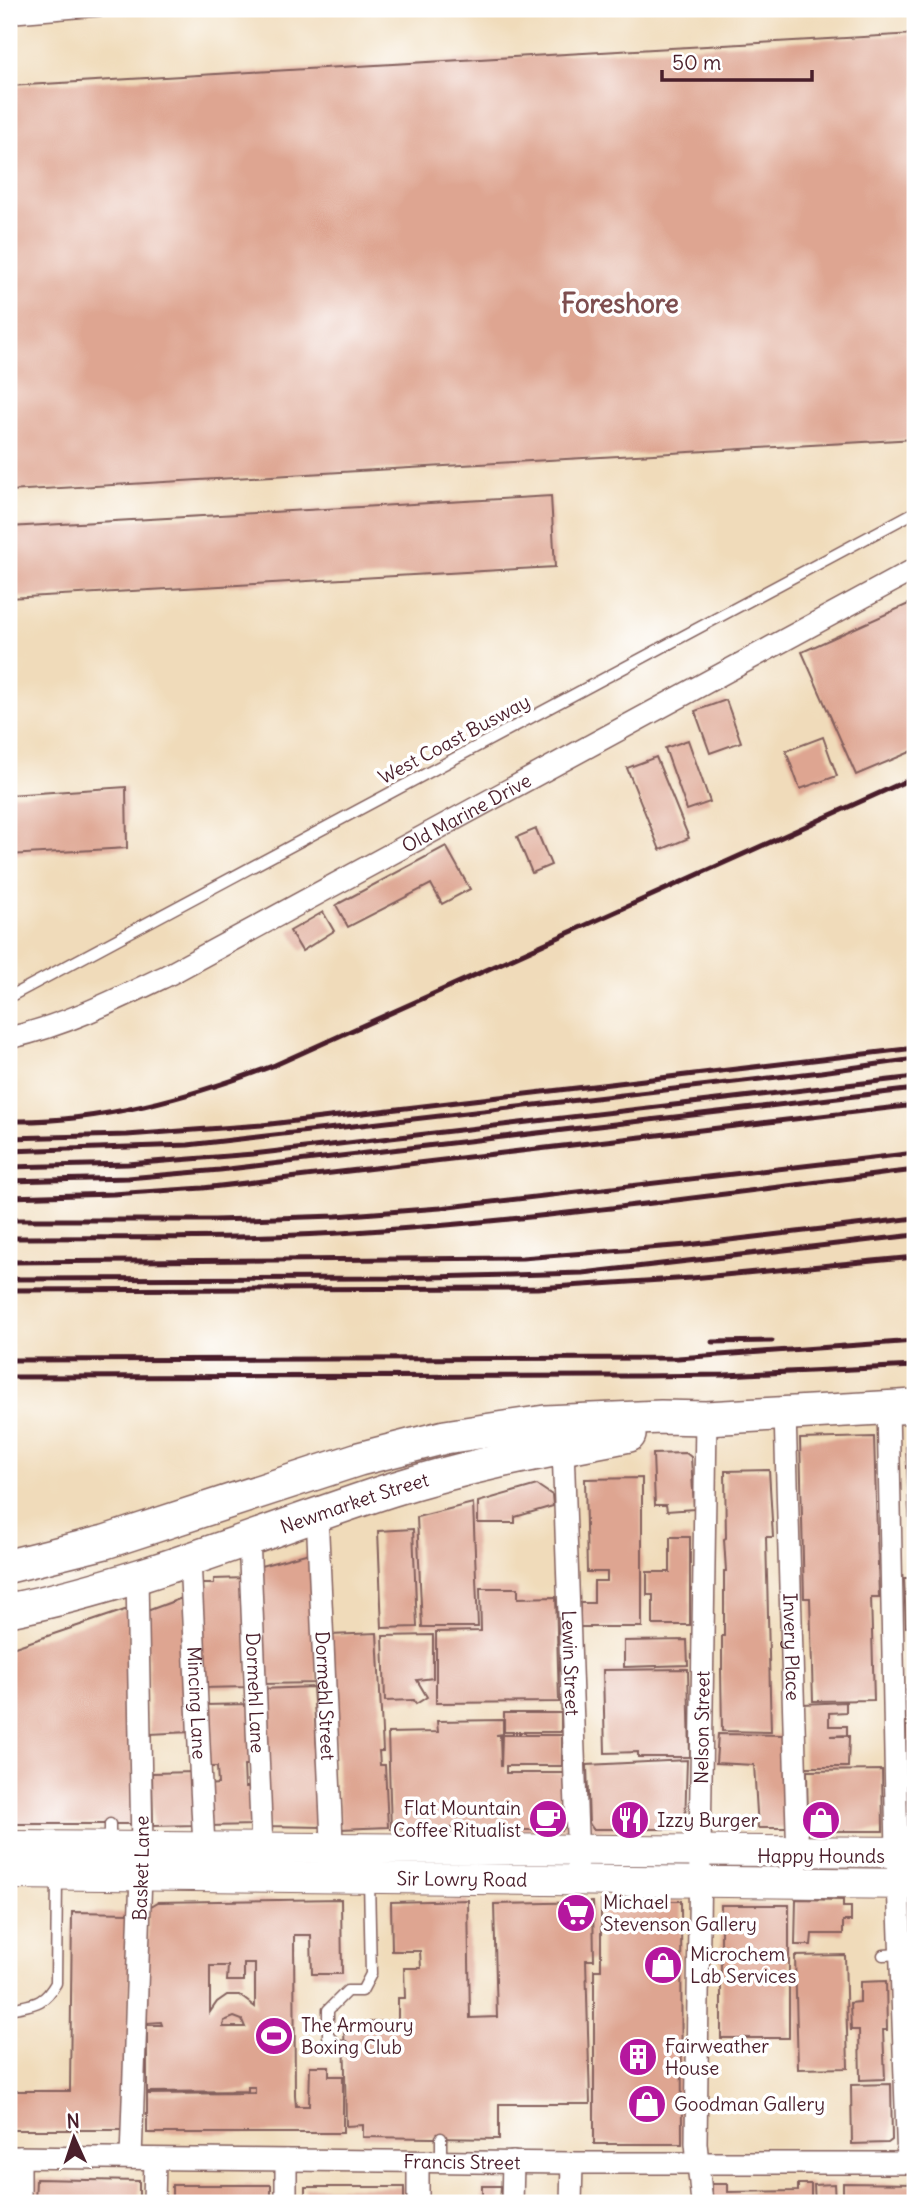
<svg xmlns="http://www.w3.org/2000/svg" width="924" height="2212" font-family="Delius,sans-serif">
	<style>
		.building { fill: #dea591; fill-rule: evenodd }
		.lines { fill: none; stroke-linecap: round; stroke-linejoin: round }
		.lane-casing { stroke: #84615d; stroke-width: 13 }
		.street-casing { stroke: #84615d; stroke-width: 24 }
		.secondary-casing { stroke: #84615d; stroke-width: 32 }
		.primary-casing { stroke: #84615d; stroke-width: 36 }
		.lane { stroke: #fff; stroke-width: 10 }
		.street { stroke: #fff; stroke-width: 21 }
		.secondary { stroke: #fff; stroke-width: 30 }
		.primary { stroke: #fff; stroke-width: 33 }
		.rail { stroke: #4a1f2b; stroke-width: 5 }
		.labels { text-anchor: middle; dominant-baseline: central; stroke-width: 7; stroke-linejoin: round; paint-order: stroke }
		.street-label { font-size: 19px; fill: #4a1f2b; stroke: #fff }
		.poi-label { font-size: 19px; fill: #4a1f2b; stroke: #fff; text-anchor: start }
		.district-label { font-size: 26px; font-weight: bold; fill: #7e4e4f; stroke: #fff }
	</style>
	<rect width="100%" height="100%" fill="#fff"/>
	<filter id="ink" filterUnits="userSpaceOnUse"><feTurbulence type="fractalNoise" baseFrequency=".0143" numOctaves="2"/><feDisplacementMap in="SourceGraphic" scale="14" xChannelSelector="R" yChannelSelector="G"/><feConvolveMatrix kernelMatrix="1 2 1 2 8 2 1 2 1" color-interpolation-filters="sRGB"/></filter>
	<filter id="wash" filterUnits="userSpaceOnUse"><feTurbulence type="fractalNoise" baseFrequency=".00686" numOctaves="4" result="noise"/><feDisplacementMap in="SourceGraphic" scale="28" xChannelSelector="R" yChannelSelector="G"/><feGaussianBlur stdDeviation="1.57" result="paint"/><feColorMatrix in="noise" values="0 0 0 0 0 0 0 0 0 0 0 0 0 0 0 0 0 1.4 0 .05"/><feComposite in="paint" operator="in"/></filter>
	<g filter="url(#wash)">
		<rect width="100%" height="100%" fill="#f0dbba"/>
		<g id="blocks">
			<g class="building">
				<path d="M915 34V439L9 491V86Z"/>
				<path d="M551 496 555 567 9 598V527Z"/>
				<path d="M915 601V750L856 775 802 652Z"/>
				<path d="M726 700 741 742 710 753 695 711Z"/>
				<path d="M823 737 837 776 800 789 786 751Z"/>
				<path d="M688 740 710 802 687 810 665 748Z"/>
				<path d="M656 757 689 838 660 850 627 768Z"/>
				<path d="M126 787 127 848 9 855V795Z"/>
				<path d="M536 829 551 865 532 873 517 837Z"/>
				<path d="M446 846 470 889 442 904 431 884 348 927 336 905Z"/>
				<path d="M323 912 334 931 302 951 290 931Z"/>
				<path d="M874 1437 879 1597H871L874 1700 813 1701 810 1598H804L800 1439Z"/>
				<path d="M915 1437V1627H906L904 1578H912L906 1445 910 1438Z"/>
				<path d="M686 1453 691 1457 694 1509 667 1511 666 1505H655L653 1454Z"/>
				<path d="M769 1470 773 1537H766L771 1732 722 1731 721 1669H722V1636H724V1571H726L724 1539 726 1538 725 1471Z"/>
				<path d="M642 1478V1627H580V1603H594V1581H607V1572H587L585 1479Z"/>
				<path d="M537 1485 552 1495 553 1506 515 1517V1523H478V1502Z"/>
				<path d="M473 1503 478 1627H422L417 1517Z"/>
				<path d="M413 1529 417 1627 382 1628 378 1531Z"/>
				<path d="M670 1537H690V1625H653V1595H647V1572H670Z"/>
				<path d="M313 1552 317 1683 261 1684 257 1567Z"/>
				<path d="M246 1578 249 1687 201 1688 197 1584H214V1579Z"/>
				<path d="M480 1588H518V1598L556 1597 559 1702 436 1703V1632L481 1631Z"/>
				<path d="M185 1597 190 1732 150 1734 147 1611Z"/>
				<path d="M128 1609 135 1824H9V1649Z"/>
				<path d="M377 1633 383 1751H379L380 1765H385L388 1827 340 1829 330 1635Z"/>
				<path d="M433 1635V1678L417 1680 427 1697 416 1704 414 1700 385 1701 383 1636Z"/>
				<path d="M687 1640 688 1665 624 1667V1641Z"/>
				<path d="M688 1669 690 1757H638V1752L605 1753 603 1670Z"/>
				<path d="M313 1687 322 1827 268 1826 261 1689Z"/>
				<path d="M905 1690H915V1722H906Z"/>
				<path d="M846 1702V1712L829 1713V1726H847V1735L830 1736H849L848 1767H804L803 1704Z"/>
				<path d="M252 1704 254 1765H244L245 1787H253L254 1825 208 1826 207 1785 218 1784 217 1767H207L205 1705Z"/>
				<rect x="504" y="1713" width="57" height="19"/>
				<path d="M503 1720V1734L496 1735H500L501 1767 502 1735H562V1766H506V1773H564L567 1825 561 1830H508V1827L391 1829 388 1733 438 1732 437 1721Z"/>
				<path d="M906 1726H915V1829H908Z"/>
				<path d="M718 1734 785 1735 788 1828H758L754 1765 716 1763Z"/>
				<path d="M687 1760 685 1823 680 1829H593L589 1823 587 1765Z"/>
				<path d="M882 1770 883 1831H808L807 1771Z"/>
				<path d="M195 1772V1825L153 1826 152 1773Z"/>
				<path d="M341 1899 342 1974H312L311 1935H294L295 2095 296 2106H309L310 2066H329V2076H343V2133H147V2094L255 2093V2087H248V2091L147 2092V2025H162L161 2022 147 2023 148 1908 158 1902ZM244 1964H255V2007L239 1995H227L217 2002 210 2012V1966H228L227 1981H244ZM234 2017 242 2020 245 2027H223L224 2021Z"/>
				<path d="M796 1899 843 1900V1907H851V1921H843V1934H812L811 1945H795Z"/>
				<path d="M468 1900 470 2018 497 2017 494 1904 593 1902 594 1960H586L590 2104H499V2139L363 2137V2125L346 2126 344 2023 398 2021V1998H405L404 1968H421L420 1951H392L391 1902Z"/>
				<path d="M601 1901H681L682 2144H594V1970H601Z"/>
				<rect x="721" y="1905" width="68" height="133"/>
				<path d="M72 1912 132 1913 126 2130H9V2091H70Z"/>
				<path d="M845 1955 848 2068 798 2069 795 1956Z"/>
				<path d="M886 1981 887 2030H883L885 2079 860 2080 859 2030H851L850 2003 860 2002V1982Z"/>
				<path d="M891 2084 892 2140 888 2143 852 2144 851 2085Z"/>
				<path d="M36 2179 139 2181V2203H35Z"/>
				<path d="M843 2183 915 2184V2203H843Z"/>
				<path d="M712 2184H728V2192L798 2191V2184H811V2203H712Z"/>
				<path d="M834 2184 835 2203H815L814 2185Z"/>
				<rect x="172" y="2185" width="99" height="18"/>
				<path d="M482 2186H501L500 2203H482Z"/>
				<rect x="305" y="2187" width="99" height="16"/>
			</g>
		</g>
	</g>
	<g filter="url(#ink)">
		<use href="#blocks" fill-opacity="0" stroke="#84615d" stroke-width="2"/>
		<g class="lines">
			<defs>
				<g id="lane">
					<path d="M9 18 119 9"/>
					<path d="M9 997 915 512"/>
					<path d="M110 1843V1824"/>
					<path d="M883 1955 901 1954"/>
					<path d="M9 2009C33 2004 43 2006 56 1983L57 1877"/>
					<path d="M344 2046H338L328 2036V2010L347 1991H362L371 1974 369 1880"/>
					<path d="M441 2138V2162"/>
				</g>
				<g id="street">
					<path id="s1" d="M9 1038C66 1025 118 999 170 974L915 569"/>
					<path d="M888 1407 897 1852 908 2163"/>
					<path id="s2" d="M785 1413 798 1863"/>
					<path id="s3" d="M563 1448 578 1862"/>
					<path id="s4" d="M317 1514 333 1862"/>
					<path id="s5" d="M249 1537 262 1847"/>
					<path id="s6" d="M190 1559 204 1847"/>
					<path id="s7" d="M9 2157 572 2163H915"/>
					<path id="s8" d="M131 2158 142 1846 137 1576"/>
					<path d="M20 2203V2157"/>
					<path d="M154 2203 155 2159"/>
					<path d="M286 2203V2160"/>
					<path d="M418 2203V2162"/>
					<path d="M512 2203 513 2162"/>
					<path d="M571 2203 572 2163"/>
					<path id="s9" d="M702 2203 696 2143 706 1418"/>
				</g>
				<g id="secondary">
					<path d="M9 1846 915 1852"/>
					<path id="s10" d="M9 1874 915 1884"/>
				</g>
				<g id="primary">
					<path d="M9 1566 105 1542 359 1459 445 1437 545 1422 661 1417 706 1418 915 1406"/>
					<path id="s11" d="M9 1610C140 1584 263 1531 390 1490 468 1465 549 1451 629 1435"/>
				</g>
			</defs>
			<use href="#lane" class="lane-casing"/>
			<use href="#street" class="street-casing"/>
			<use href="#secondary" class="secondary-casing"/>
			<use href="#primary" class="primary-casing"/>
			<use href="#lane" class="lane"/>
			<use href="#street" class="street"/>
			<use href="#secondary" class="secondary"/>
			<use href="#primary" class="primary"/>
			<g class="rail">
				<path d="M9 1121C100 1123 191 1097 275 1065L915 777"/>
				<path d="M9 1138 127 1135 262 1125 915 1048"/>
				<path d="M9 1151 188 1145 821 1072 915 1059"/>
				<path d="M9 1167 128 1164 253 1154 915 1077"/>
				<path d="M9 1181 128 1178 220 1170 915 1089"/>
				<path d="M9 1197 113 1194 203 1188 915 1105"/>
				<path d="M9 1220H215L336 1216 440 1208 915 1153"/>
				<path d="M9 1238C129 1237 249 1240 368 1231 551 1219 733 1192 915 1170"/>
				<path d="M9 1262 522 1258 687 1245 915 1218"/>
				<path d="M9 1279 393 1278 583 1273 915 1235"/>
				<path d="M9 1290 537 1288 692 1278 915 1257"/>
				<path d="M712 1342 772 1341"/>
				<path d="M9 1360 678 1358 915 1341"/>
				<path d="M9 1377 641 1376 725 1375 915 1366"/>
			</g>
		</g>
	</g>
	<defs>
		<symbol id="cafe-disc" viewBox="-11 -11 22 22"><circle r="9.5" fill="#b5179e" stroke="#fff"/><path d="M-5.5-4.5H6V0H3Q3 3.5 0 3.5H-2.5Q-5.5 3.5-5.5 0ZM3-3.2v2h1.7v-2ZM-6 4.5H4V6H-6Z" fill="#fff"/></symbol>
		<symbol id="restaurant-disc" viewBox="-11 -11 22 22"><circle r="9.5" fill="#b5179e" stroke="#fff"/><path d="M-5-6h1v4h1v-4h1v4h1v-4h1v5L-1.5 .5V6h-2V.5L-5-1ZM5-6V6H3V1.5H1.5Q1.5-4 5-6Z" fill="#fff"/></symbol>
		<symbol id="shop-disc" viewBox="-11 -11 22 22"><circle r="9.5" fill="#b5179e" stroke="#fff"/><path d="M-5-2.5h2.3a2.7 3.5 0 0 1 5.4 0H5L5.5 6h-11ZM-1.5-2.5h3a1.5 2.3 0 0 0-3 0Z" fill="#fff"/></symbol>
		<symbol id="supermarket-disc" viewBox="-11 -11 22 22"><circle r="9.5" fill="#b5179e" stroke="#fff"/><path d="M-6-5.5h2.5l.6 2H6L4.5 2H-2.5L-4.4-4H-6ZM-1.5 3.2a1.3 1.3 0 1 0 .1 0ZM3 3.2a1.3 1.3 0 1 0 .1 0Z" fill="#fff"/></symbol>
		<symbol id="stadium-disc" viewBox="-11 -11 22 22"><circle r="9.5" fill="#b5179e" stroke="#fff"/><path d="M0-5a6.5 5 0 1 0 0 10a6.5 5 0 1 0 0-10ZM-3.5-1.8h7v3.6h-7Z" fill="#fff"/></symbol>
		<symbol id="building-disc" viewBox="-11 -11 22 22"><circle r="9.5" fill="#b5179e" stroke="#fff"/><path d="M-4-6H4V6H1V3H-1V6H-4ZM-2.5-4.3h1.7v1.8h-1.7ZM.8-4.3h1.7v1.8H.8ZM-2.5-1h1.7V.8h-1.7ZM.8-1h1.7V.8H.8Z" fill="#fff"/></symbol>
	</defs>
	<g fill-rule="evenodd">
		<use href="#cafe-disc" x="526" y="1797" width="44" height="44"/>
		<use href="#restaurant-disc" x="608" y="1798" width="44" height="44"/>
		<use href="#shop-disc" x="799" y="1798" width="44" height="44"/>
		<use href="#supermarket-disc" x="554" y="1891" width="44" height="44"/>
		<use href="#shop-disc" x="641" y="1943" width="44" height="44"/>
		<use href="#stadium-disc" x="252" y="2014" width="44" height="44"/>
		<use href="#building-disc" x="616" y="2035" width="44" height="44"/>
		<use href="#shop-disc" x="625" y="2082" width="44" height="44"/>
	</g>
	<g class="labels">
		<g class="street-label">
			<text transform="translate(454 739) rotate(-28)">West Coast Busway</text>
			<text stroke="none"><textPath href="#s1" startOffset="511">Old Marine Drive</textPath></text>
			<text stroke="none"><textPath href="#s11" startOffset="362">Newmarket Street</textPath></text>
			<text stroke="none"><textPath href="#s2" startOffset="234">Invery Place</textPath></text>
			<text stroke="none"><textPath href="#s3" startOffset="215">Lewin Street</textPath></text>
			<text stroke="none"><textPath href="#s5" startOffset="156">Dormehl Lane</textPath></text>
			<text stroke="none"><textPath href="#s4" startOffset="182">Dormehl Street</textPath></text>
			<text stroke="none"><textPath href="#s6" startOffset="144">Mincing Lane</textPath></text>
			<text stroke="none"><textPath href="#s9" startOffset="476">Nelson Street</textPath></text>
			<text stroke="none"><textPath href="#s8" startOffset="290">Basket Lane</textPath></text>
			<text stroke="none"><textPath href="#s10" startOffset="453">Sir Lowry Road</textPath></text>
			<text stroke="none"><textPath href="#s7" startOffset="453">Francis Street</textPath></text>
		</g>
		<g class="poi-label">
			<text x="521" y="1808" text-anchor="end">Flat Mountain<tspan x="521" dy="22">Coffee Ritualist</tspan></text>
			<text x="657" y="1820">Izzy Burger</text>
			<text x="821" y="1856" text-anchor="middle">Happy Hounds</text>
			<text x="603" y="1902">Michael<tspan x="603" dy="22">Stevenson Gallery</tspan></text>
			<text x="690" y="1954">Microchem<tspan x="690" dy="22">Lab Services</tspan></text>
			<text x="301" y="2025">The Armoury<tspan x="301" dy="22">Boxing Club</tspan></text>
			<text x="665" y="2046">Fairweather<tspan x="665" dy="22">House</tspan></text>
			<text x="674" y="2104">Goodman Gallery</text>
		</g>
		<g class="district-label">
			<text x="620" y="303">Foreshore</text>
		</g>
	</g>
	<rect width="924" height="2212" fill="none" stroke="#fff" stroke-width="35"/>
	<g transform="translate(74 2138) rotate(357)" stroke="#ffffff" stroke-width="5" paint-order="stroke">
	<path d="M0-5L12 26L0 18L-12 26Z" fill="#4a1f2b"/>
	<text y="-10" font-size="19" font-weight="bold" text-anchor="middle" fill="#4a1f2b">N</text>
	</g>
	<path d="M662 70v10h150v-10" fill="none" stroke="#4a1f2b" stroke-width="3.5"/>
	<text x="672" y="70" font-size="21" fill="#4a1f2b" stroke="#ffffff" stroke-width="5" paint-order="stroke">50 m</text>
</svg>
